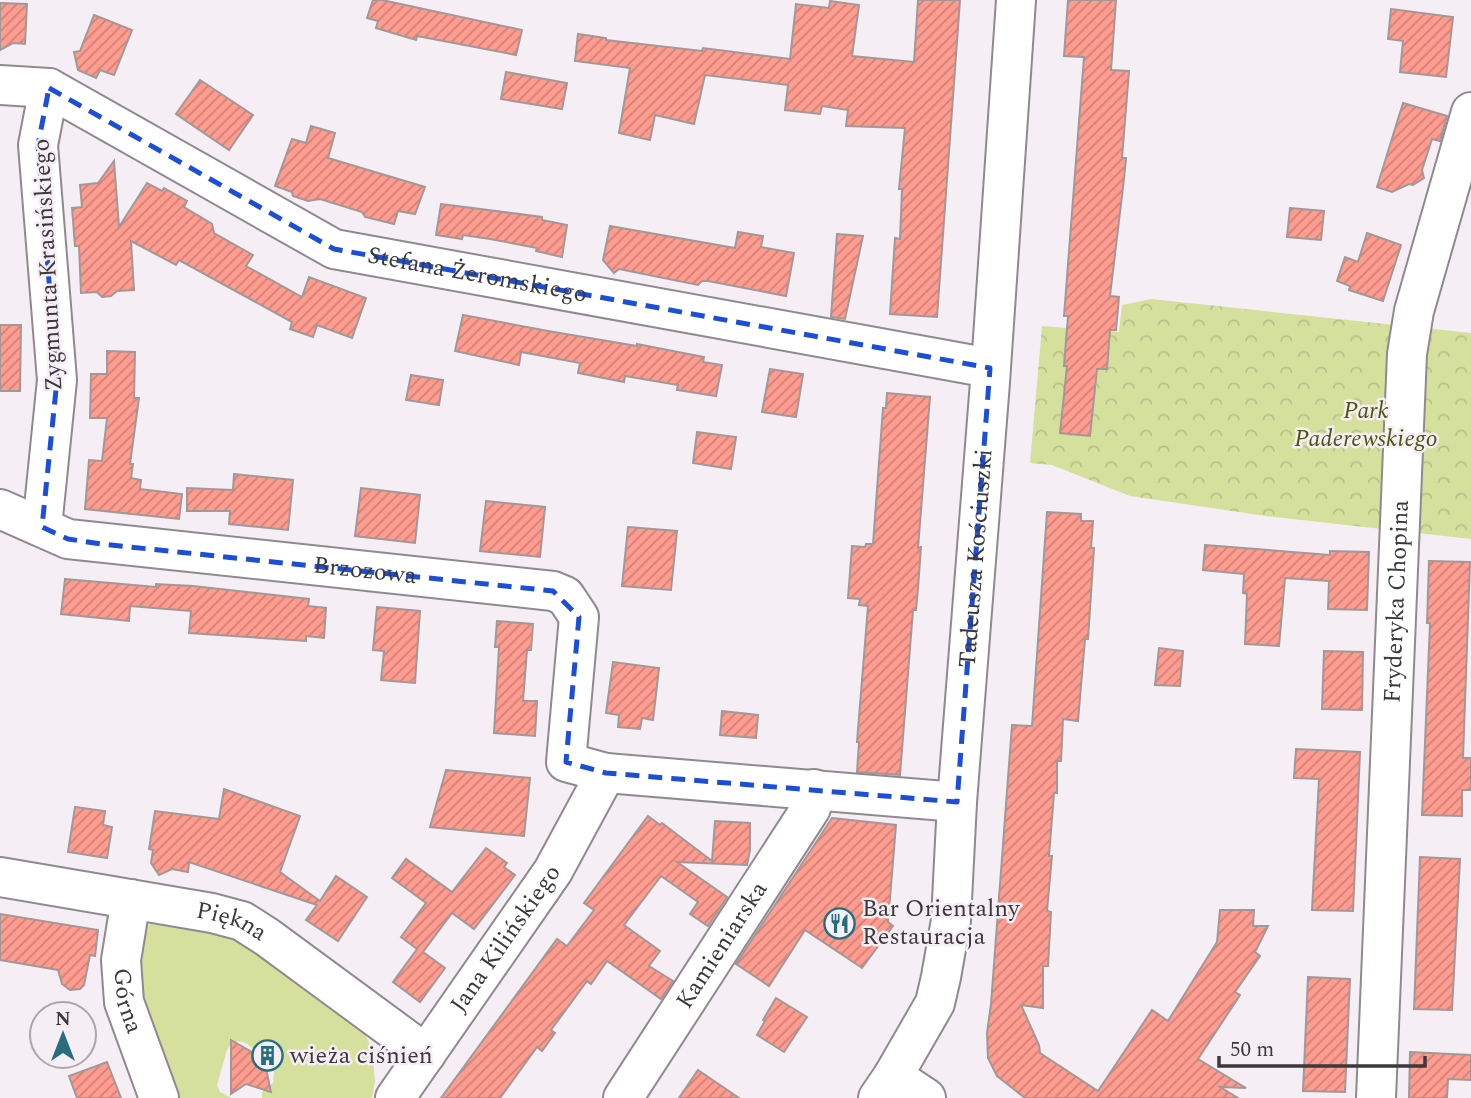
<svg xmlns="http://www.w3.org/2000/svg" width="1471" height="1098" font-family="Spectral,serif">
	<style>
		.grass { fill: #d5e09d }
		.forest { fill: url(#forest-crowns) }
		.building { fill: url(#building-hatch); stroke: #a29897; stroke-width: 2 }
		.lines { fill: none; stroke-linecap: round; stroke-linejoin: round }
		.minor-casing { stroke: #90898f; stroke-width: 42 }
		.minor { stroke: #fff; stroke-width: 38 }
		.marked { fill: none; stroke: #1d4ed8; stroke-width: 5; stroke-dasharray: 14 9; stroke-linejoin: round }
		.labels { text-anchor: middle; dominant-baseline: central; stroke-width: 5; stroke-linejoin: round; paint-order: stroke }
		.street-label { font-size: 24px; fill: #3c393c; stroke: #f6eef5 }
		.park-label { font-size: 24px; font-style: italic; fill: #4d540c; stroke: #f6eef5 }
		.poi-label { font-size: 24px; fill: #3c393c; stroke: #f6eef5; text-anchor: start }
	</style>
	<defs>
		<pattern id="forest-crowns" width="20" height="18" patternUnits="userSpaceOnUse" patternTransform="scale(1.75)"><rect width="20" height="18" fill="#d5e09d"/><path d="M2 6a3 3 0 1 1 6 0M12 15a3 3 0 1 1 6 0" fill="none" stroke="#b8c188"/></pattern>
		<pattern id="building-hatch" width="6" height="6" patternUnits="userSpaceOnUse" patternTransform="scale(1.75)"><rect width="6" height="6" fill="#ff9c90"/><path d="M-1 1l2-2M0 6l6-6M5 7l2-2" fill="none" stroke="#d08077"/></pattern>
	</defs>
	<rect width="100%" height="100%" fill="#f6eef5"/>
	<path class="grass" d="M150 924 223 935 236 940 361 1026 372 1049 375 1081 372 1098H262V1092L273 1083 274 1072C264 1062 242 1025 227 1050L217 1085 220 1092 232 1098H173L138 998 136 974 144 930Z"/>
	<path class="forest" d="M1151 299 1471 333V539L1266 516 1130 496 1052 465 1030 463 1042 326 1119 332 1122 305Z"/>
	<g class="building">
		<path d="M373 0H382L522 30 516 55 417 36 416 40 413 39 376 28 378 21 367 18Z"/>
		<path d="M918 0H960L937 317 890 314 895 238 900 239 902 189H899L905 128 846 126 848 110 822 106 820 114 785 110 788 85 705 75 694 124 655 115 650 140 619 133 630 68 575 61 578 34 606 38V40L702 51 703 48 790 59 796 4 829 8 830 1 859 5 852 56 914 62Z"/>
		<path d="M1068 0H1116L1111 70 1129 71 1122 158H1126L1124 179 1110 296 1119 297 1116 330H1110L1107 369H1097L1090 436 1060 433 1067 366H1064L1068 316H1064L1084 57 1064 56Z"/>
		<path d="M0 3 27 4 25 44 13 43 0 50Z"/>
		<path d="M1391 9 1453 17 1446 77 1400 72 1403 41 1388 39Z"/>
		<path d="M94 15 132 30 114 75 100 70 96 78 78 70 74 52 80 51Z"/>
		<path d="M506 72 567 83 562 109 501 99Z"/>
		<path d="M200 80 253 115 229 150 176 114Z"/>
		<path d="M1403 103 1447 116 1440 141 1432 139 1422 170 1424 178 1413 185 1409 184 1392 192 1377 187Z"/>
		<path d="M311 126 335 133 328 158 425 187 415 214 398 211 394 224 365 217 362 212 320 199 308 201 293 196 292 192 275 186 292 139 306 143Z"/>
		<path d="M114 161 119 227 147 183 162 191 164 188 187 201 184 207 212 224 214 233 253 255 246 266 302 297 309 277 366 298 352 338 317 325 313 337 290 329 292 322 179 260 176 265 131 241 134 290 117 291 111 296 102 297 97 292 81 293 79 246H75L72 208 82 207 80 185 98 183Z"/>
		<path d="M441 204 542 217V220L567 225 562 257 536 251 537 248 490 239 463 235 462 239 436 235Z"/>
		<path d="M1290 208 1324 211 1321 240 1287 237Z"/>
		<path d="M610 226 735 248 738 232 763 236 761 247 794 253 786 296 708 281H702L698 285 619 269 614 273 603 260Z"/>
		<path d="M1367 233 1401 245 1383 301 1349 290 1350 286 1337 281 1345 257 1358 262Z"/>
		<path d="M837 234 863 236 845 319 831 317Z"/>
		<path d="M463 315 548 331 637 346V344L704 357 703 362 722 365 716 396 677 390 678 385 625 376 624 382 578 373 580 363 521 352 519 365 455 351Z"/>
		<path d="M0 325H21L20 391H0Z"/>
		<path d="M107 351 135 352 134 398H139L130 464H133L131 478 141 480 140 489 182 494 179 519 85 509 89 460 102 461 107 418H90L91 374H107Z"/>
		<path d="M770 369 803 374 796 417 762 412Z"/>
		<path d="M411 375 443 380 439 405 406 400Z"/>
		<path d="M887 393 930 397 918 548 921 547 918 588 916 610H913L900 775 857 772 859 742H857L868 606 859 605 860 599 848 598 852 546 865 547 866 544H873L883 408H886Z"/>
		<path d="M697 432 736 437 731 469 693 463Z"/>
		<path d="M234 474 293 480 288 530 229 524 230 511H187V488L233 490Z"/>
		<path d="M361 488 420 495 415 543 355 536Z"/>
		<path d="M486 501 545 507 540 557 480 551Z"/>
		<path d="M1047 512 1081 514V521H1093L1091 548H1094L1088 639H1085L1078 721 1063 719 1061 761H1057V793H1054L1049 856H1052L1047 911 1051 912 1048 966H1043V1008L1021 1005 1039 1045 1040 1053 1098 1091 1152 1010 1168 1021 1217 942 1220 910H1254L1253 926H1268L1255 952 1260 956 1235 992 1240 995 1198 1059 1246 1088 1220 1087 1238 1098H1025L997 1076 988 1058 987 1033 991 1004 1012 725 1032 726Z"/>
		<path d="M628 527 677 531 671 590 622 586Z"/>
		<path d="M1205 545 1330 555V551L1369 552 1367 610 1328 609 1329 581 1285 578 1279 646 1245 644 1247 594 1243 593 1244 574 1203 570Z"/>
		<path d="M1429 561 1470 562 1463 758H1471V790H1462V816L1422 815 1430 623H1427Z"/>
		<path d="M65 579 156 587V584L193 586 309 599 308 606 326 608 324 638 306 636V641L189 633 191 611 130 606 129 621 61 614Z"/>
		<path d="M377 607 420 611 415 683 381 680 384 651 373 650Z"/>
		<path d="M497 621 533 624 531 650H527L523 701H537L535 736 494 733 499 647H495Z"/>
		<path d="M1159 648 1183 651 1180 686 1155 685Z"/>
		<path d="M1324 651 1363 652 1362 710 1322 709Z"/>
		<path d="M613 662 659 668 653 720 642 718 640 729 618 727 619 715 606 713Z"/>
		<path d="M722 711 758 715 756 738 720 735Z"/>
		<path d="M1296 749 1360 752 1353 911 1312 910 1319 779 1294 778Z"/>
		<path d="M446 770 530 778 524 836 430 827Z"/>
		<path d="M224 789 300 816 280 872 320 901 336 876 367 897 338 941 306 920 317 905 189 862 188 872 172 869 159 875 151 863 153 850 149 849 155 811 219 819Z"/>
		<path d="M75 807 105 811 103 825 112 827 107 858 68 852Z"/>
		<path d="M648 816 660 825 662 823 712 861 715 821 750 823V850L747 865 677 862 727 897 708 926 690 914 698 902 661 876 624 925 660 951 649 966 673 981 661 999 607 961 591 984 587 981 551 1030 555 1033 542 1051 537 1047 500 1098H441L557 939 567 946 594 910 584 903Z"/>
		<path d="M832 818 896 825 888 922 893 926 862 968 805 930 769 986 736 964Z"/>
		<path d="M486 848 507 863 504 867 515 875 474 929 452 913 423 952 445 968 420 1002 393 982 417 949 401 937 426 903 392 878 406 859 452 892Z"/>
		<path d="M1420 857 1460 859 1452 1010 1414 1009Z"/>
		<path d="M0 914 98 930 95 956 90 955 84 985 80 989 70 990 62 984 58 970 0 960Z"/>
		<path d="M1308 977 1350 979 1345 1092 1303 1091Z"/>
		<path d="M776 998 807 1017 784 1052 757 1035 765 1021 763 1020Z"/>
		<path d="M231 1040 264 1059 271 1092 246 1084 231 1094Z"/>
		<path d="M1410 1052 1471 1055V1080L1448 1079 1447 1098H1409Z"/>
		<path d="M107 1062 121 1098H77L69 1076Z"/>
		<path d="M698 1070 739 1098H679Z"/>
	</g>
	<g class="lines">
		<defs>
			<g id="minor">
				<path id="s1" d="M0 85 49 88 334 249 990 368"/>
				<path id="s2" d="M0 509 68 539 553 591 565 596 579 617 566 762 606 773 957 802"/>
				<path d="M42 527 57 380 38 145 49 88"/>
				<path id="s3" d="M0 877 212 913 242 921 267 937 426 1054"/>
				<path id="s4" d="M131 899 121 960 124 1002 159 1098"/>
				<path d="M893 1076 926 1098"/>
				<path id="s5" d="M395 1098 553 871 606 773"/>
				<path id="s6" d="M623 1098 811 808 814 789"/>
				<path id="s7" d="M878 1098 893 1076 935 1003 941 977 951 920 957 802 990 382 1016 0"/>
				<path id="s8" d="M1376 1098 1407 354 1414 311 1471 112"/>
			</g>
		</defs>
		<use href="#minor" class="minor-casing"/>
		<use href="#minor" class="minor"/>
	</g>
	<path class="marked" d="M49 88 334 249 990 368 957 802 606 773 566 762 579 617 553 591 101 544 68 539 42 527 57 380 38 145Z"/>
	<defs>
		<symbol id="restaurant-ring" viewBox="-11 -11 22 22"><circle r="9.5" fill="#f6eef5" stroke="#276e7c" stroke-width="1.5"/><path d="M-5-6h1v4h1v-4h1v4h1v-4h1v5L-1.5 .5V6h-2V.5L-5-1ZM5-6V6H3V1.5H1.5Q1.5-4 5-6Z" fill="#276e7c"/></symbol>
		<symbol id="building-ring" viewBox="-11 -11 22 22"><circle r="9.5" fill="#f6eef5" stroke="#276e7c" stroke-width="1.5"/><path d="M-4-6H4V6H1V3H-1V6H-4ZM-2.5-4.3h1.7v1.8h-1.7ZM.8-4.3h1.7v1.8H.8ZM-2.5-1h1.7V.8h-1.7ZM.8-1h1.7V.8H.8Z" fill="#276e7c"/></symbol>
	</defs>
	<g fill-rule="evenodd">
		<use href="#restaurant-ring" x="822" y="906" width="35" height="35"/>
		<use href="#building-ring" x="250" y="1038" width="35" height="35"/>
	</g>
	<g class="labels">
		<g class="street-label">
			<text transform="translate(48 265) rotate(-93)">Zygmunta Krasińskiego</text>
			<text stroke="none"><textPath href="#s1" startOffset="522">Stefana Żeromskiego</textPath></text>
			<text stroke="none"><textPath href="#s7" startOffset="558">Tadeusza Kościuszki</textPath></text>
			<text stroke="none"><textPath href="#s2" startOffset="373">Brzozowa</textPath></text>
			<text stroke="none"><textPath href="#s8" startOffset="497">Fryderyka Chopina</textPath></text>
			<text stroke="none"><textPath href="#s3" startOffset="236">Piękna</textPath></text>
			<text stroke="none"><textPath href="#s5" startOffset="194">Jana Kilińskiego</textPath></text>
			<text stroke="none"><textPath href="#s6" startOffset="182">Kamieniarska</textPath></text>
			<text stroke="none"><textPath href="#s4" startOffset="103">Górna</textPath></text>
		</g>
		<g class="park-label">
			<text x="1366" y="411">Park<tspan x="1366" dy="28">Paderewskiego</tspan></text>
		</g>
		<g class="poi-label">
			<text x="862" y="909">Bar Orientalny<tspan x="862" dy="28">Restauracja</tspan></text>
			<text x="290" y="1056">wieża ciśnień</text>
		</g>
	</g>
	<g transform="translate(63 1035)"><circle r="33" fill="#f6eef5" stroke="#aca6ab" stroke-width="2"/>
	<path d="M0-5L12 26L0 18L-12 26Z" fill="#276e7c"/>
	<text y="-10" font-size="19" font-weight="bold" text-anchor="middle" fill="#3c393c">N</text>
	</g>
	<path d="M1219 1056v10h206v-10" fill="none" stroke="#3c393c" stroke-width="3.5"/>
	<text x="1230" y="1056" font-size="21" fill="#3c393c" stroke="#f6eef5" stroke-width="5" paint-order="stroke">50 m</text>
</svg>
